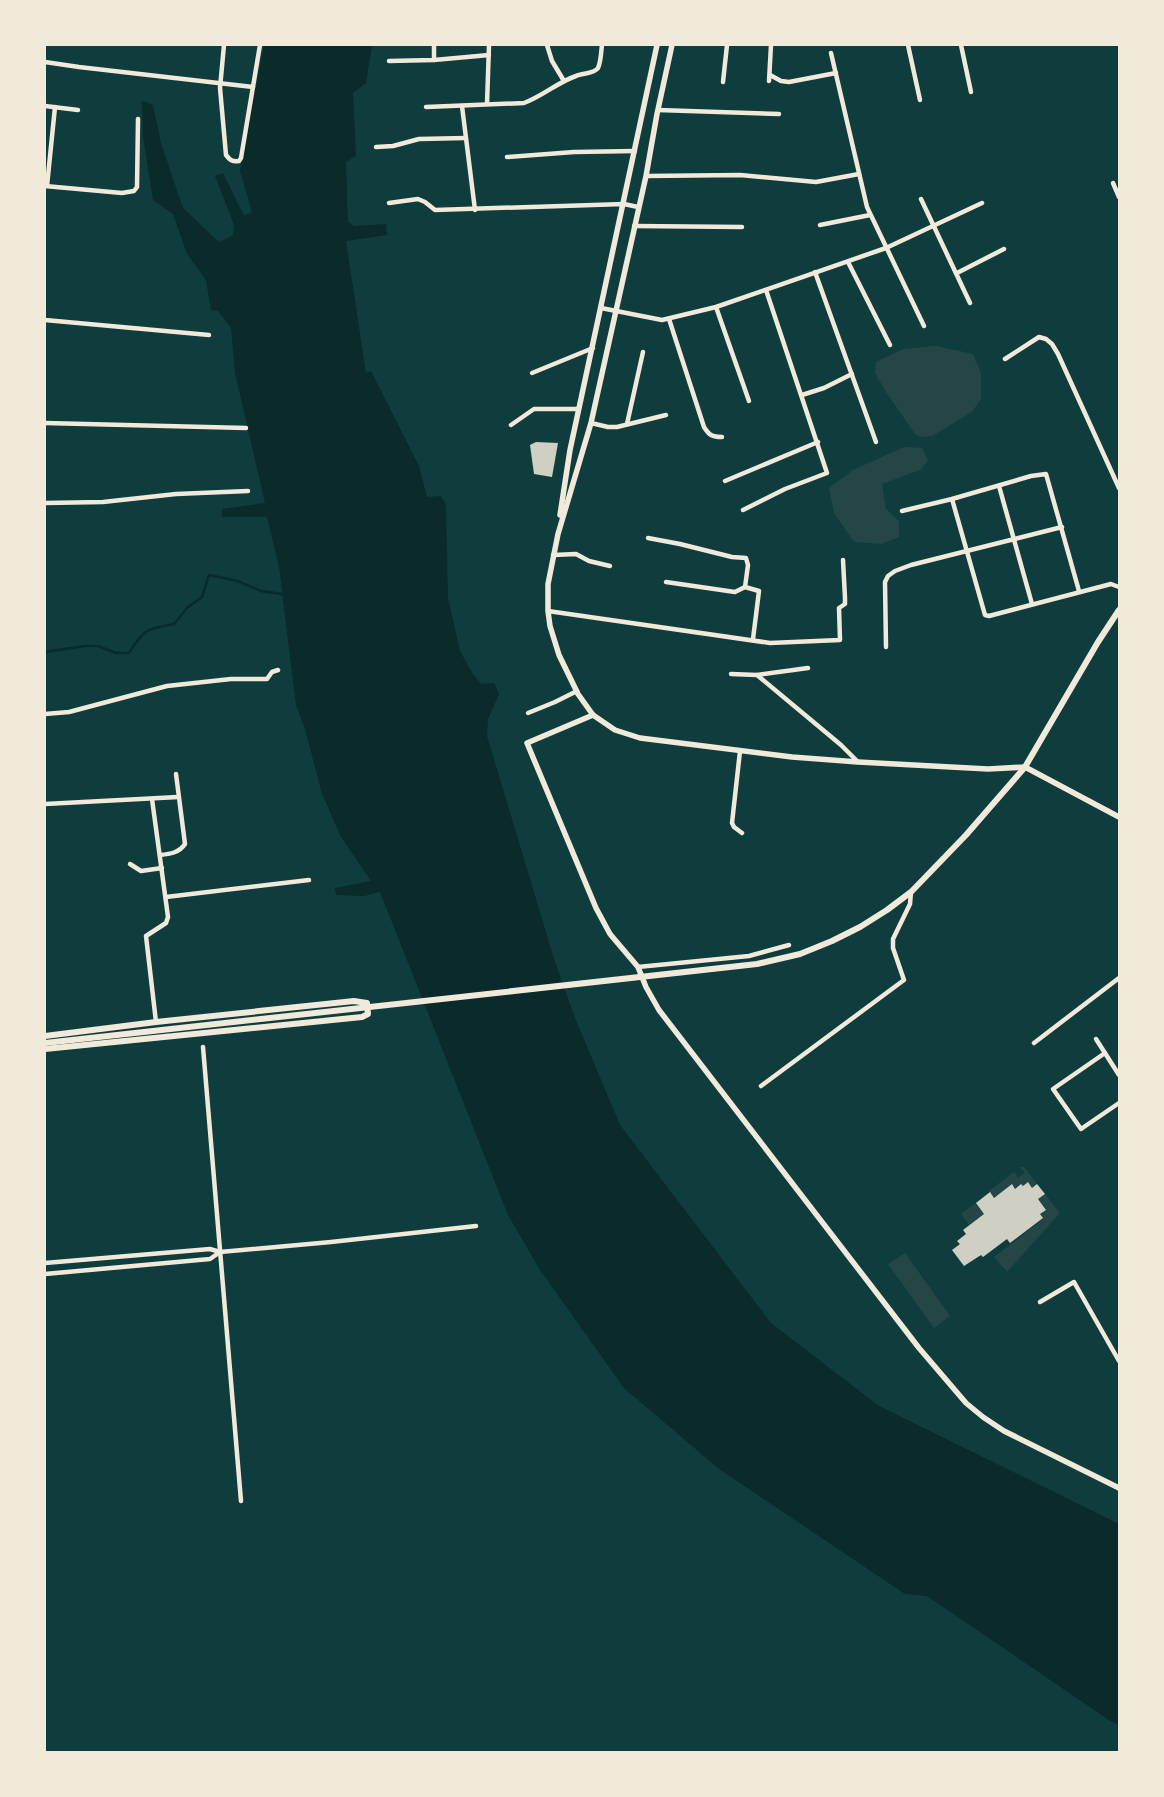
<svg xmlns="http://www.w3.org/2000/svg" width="1164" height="1797" font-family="Karla,sans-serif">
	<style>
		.green { fill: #244646 }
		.water { fill: #0a2a2b }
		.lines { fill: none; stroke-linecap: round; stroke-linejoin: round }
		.stream { stroke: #0a2a2b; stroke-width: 2.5 }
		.building { fill: #cfcfc3 }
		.minor { stroke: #f1e9da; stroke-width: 4.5 }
		.tertiary { stroke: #f1e9da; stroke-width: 5.5 }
		.secondary { stroke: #f1e9da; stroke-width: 6 }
	</style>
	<rect width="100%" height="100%" fill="#0f3d3e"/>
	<g class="green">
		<path d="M936 346 973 354 981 373V399L972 412 932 436 920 437 915 434 886 392 875 373 876 362 903 349Z"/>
		<path d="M904 447 922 448 928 461 920 470 882 484 886 509 899 521V537L881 544 854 542 834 513 829 488 853 470Z"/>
		<path d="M1020 1167H1024L1037 1184 1032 1188 1028 1182 1023 1186 1021 1184 1015 1189 1012 1184 994 1198 989 1191 1014 1172 1018 1178 1025 1173Z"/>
		<path d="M1045 1194 1059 1212V1214L1007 1272 994 1257 1043 1219 1040 1214 1046 1209 1038 1199Z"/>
		<path d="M976 1203 984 1214 969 1225 961 1214Z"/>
		<path d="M905 1253 950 1316 934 1328 888 1264Z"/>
	</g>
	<path class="water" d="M264 45H372L366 83 353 93 356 156 346 162 348 222 354 226 386 224 387 235 346 241 366 373 371 371 419 466 427 497 441 496 446 505 448 598 460 651 473 674 481 684 494 683 499 694 488 719 487 736 555 962 575 1018 620 1125 771 1323 879 1406 1119 1524V1725L1109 1720 927 1596 905 1594 719 1469 624 1388 540 1270 508 1215 380 892 364 896 336 895 335 888 371 881 341 837 322 794 305 729 296 705 279 567 267 517H222V509L265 503 235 373 231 328 218 311 211 310 206 280 187 254 173 214 153 200 143 137 142 101 153 105 161 143 183 208 219 242 233 235 234 225 215 176 223 173 244 216 252 212 240 171Z"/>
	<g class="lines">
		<path class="stream" d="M45 652 85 646H98L116 653H129C144 629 147 629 174 624L187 608 202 597 209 575 238 581 261 591 282 594"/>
	</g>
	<g class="building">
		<path d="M536 442 558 443 552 477 534 474 530 445Z"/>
		<path d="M1028 1182 1032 1188 1037 1184 1045 1194 1038 1199 1046 1210 1040 1214 1043 1218 1010 1243 1007 1239 983 1257 981 1255 964 1266 952 1250 960 1244 957 1241 966 1234 963 1230 984 1214 976 1203 990 1192 994 1198 1012 1184 1015 1189 1021 1184 1023 1186Z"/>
	</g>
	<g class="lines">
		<g class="minor">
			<path d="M224 45 220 88 226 155C230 160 232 162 239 161L241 158 260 45"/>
			<path d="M434 45V60"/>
			<path d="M547 45 552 61 564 81"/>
			<path d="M908 45 920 100"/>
			<path d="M961 45 971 92"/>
			<path d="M831 53 867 207 924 326"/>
			<path d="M389 61 434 60 489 55"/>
			<path d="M45 62 79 67 253 87"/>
			<path d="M770 75 781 81 789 82 836 73"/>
			<path d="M769 81 771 45"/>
			<path d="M723 82 727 45"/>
			<path d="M487 104 489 45"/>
			<path d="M45 106 78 110"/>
			<path d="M462 106 475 210"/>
			<path d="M426 107 524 103C543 96 558 82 576 76 582 73 594 74 598 68 601 62 601 52 602 45"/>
			<path d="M658 110 779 114"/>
			<path d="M376 147 393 146 419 139 466 138"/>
			<path d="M507 157 574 152 635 151"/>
			<path d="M646 176 740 175 816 182 859 174"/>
			<path d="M1113 183 1119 197"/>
			<path d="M45 186 122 193 134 191 137 187 138 119"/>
			<path d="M47 186 55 107"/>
			<path d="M921 199 970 303"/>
			<path d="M389 203 418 199 425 202 435 210 624 204 638 207"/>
			<path d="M820 225 870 215"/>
			<path d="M634 226 742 227"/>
			<path d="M848 262 890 345"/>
			<path d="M815 272 876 442"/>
			<path d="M957 273 1004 249"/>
			<path d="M716 307 749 401"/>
			<path d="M601 308 662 320 716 307 886 248 982 203"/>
			<path d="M669 319 704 427C709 435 712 437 722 437"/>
			<path d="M45 320 209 335"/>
			<path d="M1005 359 1039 337 1046 339 1052 344 1058 354 1119 488"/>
			<path d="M532 373 593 348"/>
			<path d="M802 395 824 388 852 374"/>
			<path d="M45 423 246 428"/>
			<path d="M591 423 608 427H617L666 415"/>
			<path d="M627 424 643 352"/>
			<path d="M511 425 534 409H579"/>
			<path d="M725 481 818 442"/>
			<path d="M999 486 1032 604"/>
			<path d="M952 499 985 615 989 616 1111 584 1119 587"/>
			<path d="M45 503 103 502 176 494 248 491"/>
			<path d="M743 510 785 489 827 473 766 290"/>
			<path d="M902 511 952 499 1031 476 1046 474 1079 591"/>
			<path d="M648 538 680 544 732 557 746 558 748 565 745 587 759 591 753 639"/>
			<path d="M553 555 576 554 589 561 610 566"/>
			<path d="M666 582 735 592 745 587"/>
			<path d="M548 611 770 643 840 640 839 608 845 604V598L843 560"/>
			<path d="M886 647 885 582 888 576 895 571 911 565 1062 527"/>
			<path d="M731 674 757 675 841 745 858 762"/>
			<path d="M757 675 808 668"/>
			<path d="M528 713 555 702 577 691"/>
			<path d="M45 714 69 712 167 686 231 679H267L272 672 278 670"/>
			<path d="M740 751 732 823 734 827 742 833"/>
			<path d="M152 799 168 917 166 923 146 936 156 1022"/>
			<path d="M45 804 178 797"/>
			<path d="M160 855C170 854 179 853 185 844L176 774"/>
			<path d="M130 864 141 871 162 868"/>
			<path d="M166 897 309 880"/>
			<path d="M638 967 749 956 789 945"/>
			<path d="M1096 1039 1119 1075"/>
			<path d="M1034 1043 1119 978"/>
			<path d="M203 1047 241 1501"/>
			<path d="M1105 1053 1053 1089 1081 1129 1119 1103"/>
			<path d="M761 1086 904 980 893 948V939L910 904 911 892"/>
			<path d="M45 1263 210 1249 220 1252 331 1242 476 1226"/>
			<path d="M45 1274 210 1259 220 1252"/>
			<path d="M1040 1302 1074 1282 1119 1361"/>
		</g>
		<g class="tertiary">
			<path d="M672 45 657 114 646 176 591 423 558 534 548 584V611L550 626 559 655 578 694 593 715 615 730 640 738 792 757 858 762 988 769 1025 767 1119 817"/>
			<path d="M560 515 570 450 657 45"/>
			<path d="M593 715 527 743 596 908 610 934 638 967 646 987 659 1010 919 1348 966 1403 983 1417 1004 1431 1119 1488"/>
		</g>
		<g class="secondary">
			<path d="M45 1036 156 1022 354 1001 367 1003 368 1014 362 1017 45 1049"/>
			<path d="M45 1043 757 964 800 954 832 941 860 927 887 910 911 892 966 835 1025 767 1098 642 1119 610"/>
		</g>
	</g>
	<rect width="1164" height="1797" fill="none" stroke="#f1e9da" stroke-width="92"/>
</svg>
